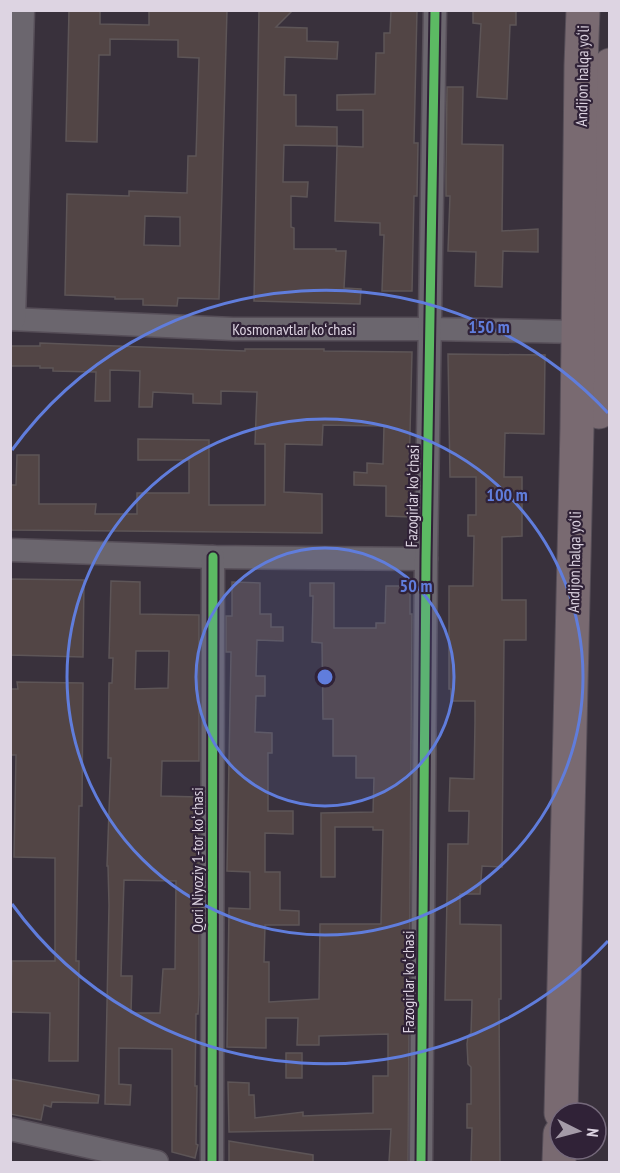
<svg xmlns="http://www.w3.org/2000/svg" width="620" height="1173" font-family="'PT Sans Narrow',sans-serif">
	<style>
		.building { fill: #524545; stroke: #5d5557; stroke-width: 1.5; fill-rule: evenodd }
		.lines { fill: none; stroke-linecap: round; stroke-linejoin: round }
		.minor-casing { stroke: #564e58; stroke-width: 25 }
		.highway-casing { stroke: #564e58; stroke-width: 35 }
		.minor { stroke: #6b666e; stroke-width: 22 }
		.highway { stroke: #796a71; stroke-width: 33 }
		.cycleway-casing { stroke: #302237; stroke-width: 13 }
		.cycleway { stroke: #5cba63; stroke-width: 9 }
		.ring { fill: none; stroke: #607ddc; stroke-width: 3 }
		.labels { text-anchor: middle; dominant-baseline: central; stroke-width: 4.5; stroke-linejoin: round; paint-order: stroke }
		.street-label { font-size: 16px; fill: #ddd4e2; stroke: #302237 }
		.centre { fill: #607ddc; stroke: #302237; stroke-width: 3 }
		.ring-label { font-size: 18px; text-anchor: middle; font-weight: bold; fill: #607ddc; stroke: #302237; stroke-width: 4.5; stroke-linejoin: round; paint-order: stroke }
	</style>
	<rect width="100%" height="100%" fill="#39313c"/>
	<g class="building">
		<path d="M69 10H100V24L149 25V10H227L219 299 178 298 177 306 143 305V299H115V297L65 295 67 194 129 196V191L187 193 188 156H196L199 58 178 57V40L110 39V55H99L97 142 66 141ZM145 216 180 217V246L144 245Z"/>
		<path d="M259 10H293L276 27 307 28V41L338 42 337 59 285 57 284 95H296V126L337 127V146L284 145 283 182H308L307 197 291 196V227L294 228V249H336V251H346L344 288 361 289 360 304 254 301Z"/>
		<path d="M391 10H417L414 143H418L417 196H414L412 291H382L384 235H380V223L335 221 337 146 363 147V110H337V95L375 94 376 53H384V33H390Z"/>
		<path d="M473 10H516V25H510L507 99 477 97 481 24 473 23Z"/>
		<path d="M447 87H463L462 144 503 145 502 231 538 229V252L503 251 502 287 475 286 476 252 448 251 450 196H446V175Z"/>
		<path d="M40 343 245 351V349H324V351L412 352 409 474H412L411 517 386 516V486L354 485V472L367 473V463L383 464 384 426 323 425 322 445 285 444 284 492 322 494V533L10 530V485H16L17 455H39V504H96L95 514H137V493H189V460H138V439L209 440V505H265V444H255L257 392 221 391V404L193 403V394L153 392 152 407H139L140 371 110 370V401H95L96 372 53 371V368H40V366H10V346H40Z"/>
		<path d="M448 354 545 355 544 434 505 433 504 477H522V536L502 537V600H526V640H504L502 867 482 866 480 894H460V924L501 925V999H499L500 1162H471L472 1128H467V1104H471V1067L468 1064 467 1044 468 1036 471 1033 472 1000H445L448 844H468L469 811H449L450 778 474 779 475 722V701H451V689H449V586H473L474 536H468V515H476V477H450Z"/>
		<path d="M10 579 84 580 83 657 10 655Z"/>
		<path d="M111 581 140 582V614L199 615V761H162L161 796 199 797V995L198 1014H196L195 1086H197L196 1144 198 1145 195 1158 172 1152V1049L119 1048V1084L131 1085 130 1105 105 1104 109 905 108 866H107L111 758H108L109 683H112L113 658H109ZM136 651H169L168 688 135 689ZM124 880 176 881 175 969H163L160 1013H131L132 976H121Z"/>
		<path d="M232 582 260 583V614H271V627H283V641L257 640 256 676H265V696H256L255 732 272 733V753H268V811H293V834L265 833V872H280V910L299 911V925H265L264 962H269V1002L319 999 320 924H381L383 830H373V827H335V877H321V813L373 812 374 778H356V756H333V719H323L322 643 312 642 313 596H310V583H334V628H376V623H385L386 586H410V614H412L408 1162H389L391 1129 229 1132 228 1082 249 1083V1095H254L255 1118 303 1112V1116L373 1113V1076H388V1034L319 1036V1045H297L298 1018H266V1048L227 1047 229 908 250 909V872L227 871 231 652H226V616H232Z"/>
		<path d="M17 682 83 683 82 806H79L76 961H79L78 1061H49L50 1013 10 1012 12 961H55V858L14 857 16 755H10V689H18Z"/>
		<rect x="286" y="1053" width="16" height="25"/>
		<path d="M10 1079 99 1095 98 1103 52 1102 51 1107 44 1105 41 1120 10 1114Z"/>
		<path d="M229 1141 313 1155V1162H229Z"/>
	</g>
	<g class="lines">
		<defs>
			<g id="minor">
				<path d="M10 319 233 329H431L578 332"/>
				<path d="M14 319 23 10"/>
				<path d="M10 550 213 557 426 559"/>
				<path d="M10 1129 157 1162"/>
				<path d="M212 1162 213 557"/>
				<path d="M421 1162 426 559 435 10"/>
			</g>
			<g id="highway">
				<path d="M599 412 610 65"/>
				<path d="M561 1113 577 428 581 66 583 10"/>
				<path d="M559 1162 560 1134"/>
			</g>
		</defs>
		<use href="#minor" class="minor-casing"/>
		<use href="#highway" class="highway-casing"/>
		<use href="#minor" class="minor"/>
		<use href="#highway" class="highway"/>
		<defs>
			<g id="cycleway">
				<path d="M212 1162 213 557"/>
				<path d="M421 1162 426 559 435 10"/>
			</g>
		</defs>
		<use href="#cycleway" class="cycleway-casing"/>
		<use href="#cycleway" class="cycleway"/>
	</g>
	<circle cx="325" cy="677" r="129" fill="#607ddc" fill-opacity=".12"/>
	<g class="ring">
		<circle cx="325" cy="677" r="129"/>
		<circle cx="325" cy="677" r="258"/>
		<path d="M608 941A387 387 0 0 1 12 904M12 450A387 387 0 0 1 608 413"/>
	</g>
	<g class="labels">
		<g class="street-label">
			<text transform="translate(582 76) rotate(-89)">Andijon halqa yo‘li</text>
			<text x="294" y="329">Kosmonavtlar koʻchasi</text>
			<text transform="translate(412 496) rotate(-89)">Fazogirlar koʻchasi</text>
			<text transform="translate(574 562) rotate(-89)">Andijon halqa yo‘li</text>
			<text transform="translate(197 860) rotate(-90)">Qori Niyoziy 1-tor koʻchasi</text>
			<text transform="translate(408 982) rotate(-90)">Fazogirlar koʻchasi</text>
		</g>
	</g>
	<circle cx="325" cy="677" r="9" class="centre"/>
	<g class="ring-label">
		<text x="489" y="333">150 m</text>
		<text x="507" y="501">100 m</text>
		<text x="416" y="592">50 m</text>
	</g>
	<rect width="620" height="1173" fill="none" stroke="#ddd4e2" stroke-width="24"/>
	<g transform="translate(578 1131) rotate(96)"><circle r="28" fill="#302237" stroke="#75697b" stroke-width="1.5"/>
	<path d="M0-4.5L10 22L0 15L-10 22Z" fill="#a49ba8"/>
	<text y="-9" font-size="16" font-weight="bold" text-anchor="middle" fill="#ddd4e2">N</text>
	</g>
</svg>
